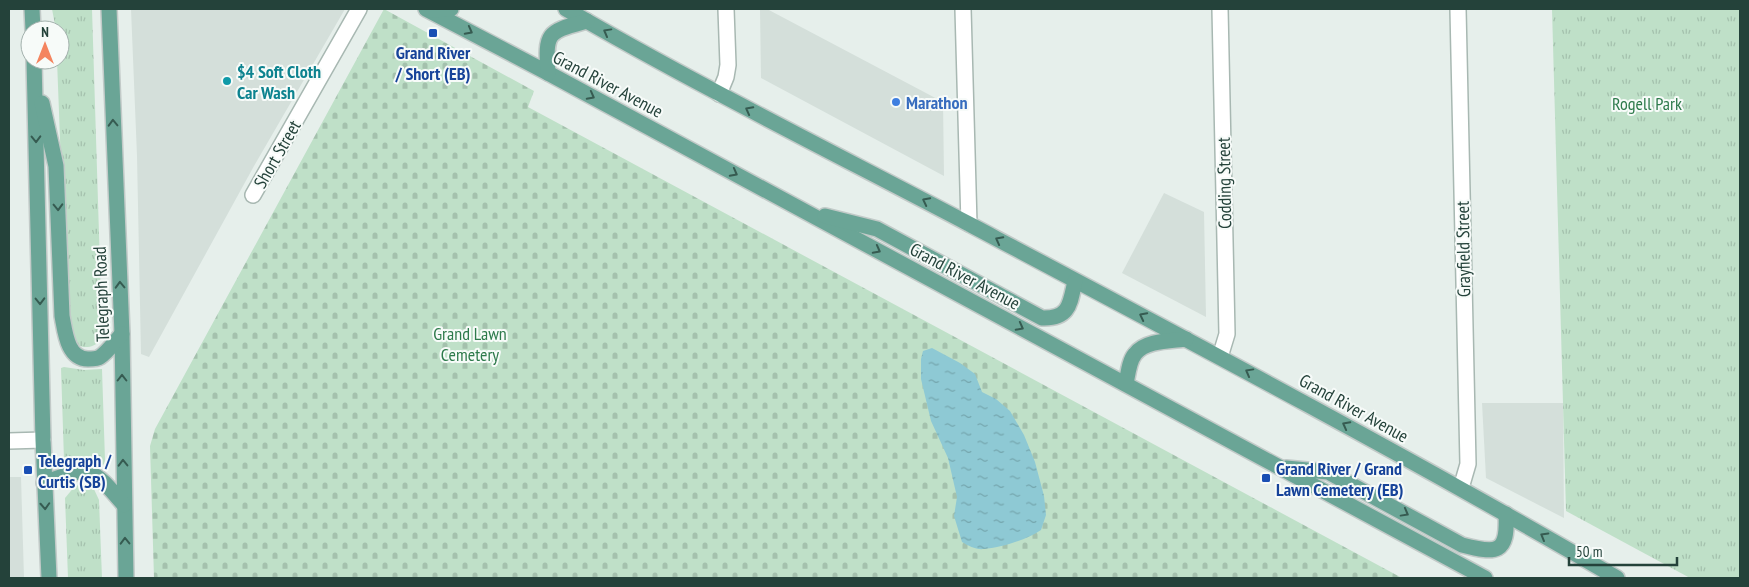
<svg xmlns="http://www.w3.org/2000/svg" width="1749" height="587" font-family="'PT Sans Narrow',sans-serif">
	<style>
		.built { fill: #d4dfda }
		.grass { fill: url(#grass-tufts) }
		.cemetery { fill: url(#cemetery-stones) }
		.water { fill: url(#water-ripples) }
		.lines { fill: none; stroke-linecap: round; stroke-linejoin: round }
		.street-casing { stroke: #a8b8b2; stroke-width: 18 }
		.primary-casing { stroke: #c2cac8; stroke-width: 18 }
		.street { stroke: #fff; stroke-width: 15 }
		.primary { stroke: #6aa596; stroke-width: 15 }
		.oneway { stroke: #365b51 }
		.transit-dot { fill: #1a4fb4; stroke: #f7fbf9; stroke-width: 2 }
		.culture-dot { fill: #0f9aa8; stroke: #f7fbf9; stroke-width: 2 }
		.shop-dot { fill: #3f7fe0; stroke: #f7fbf9; stroke-width: 2 }
		.labels { text-anchor: middle; dominant-baseline: central; stroke-width: 4; stroke-linejoin: round; paint-order: stroke }
		.transit-label { font-size: 18px; font-weight: bold; fill: #164399; stroke: #f7fbf9; text-anchor: start }
		.culture-label { font-size: 18px; font-weight: bold; fill: #0d838f; stroke: #f7fbf9; text-anchor: start }
		.street-label { font-size: 18px; fill: #24423a; stroke: #f7fbf9 }
		.shop-label { font-size: 18px; font-weight: bold; fill: #366cbe; stroke: #f7fbf9; text-anchor: start }
		.park-label { font-size: 18px; fill: #2d7a4b; stroke: #f7fbf9 }
	</style>
	<defs>
		<pattern id="grass-tufts" width="24" height="20" patternUnits="userSpaceOnUse" patternTransform="scale(1.25)"><rect width="24" height="20" fill="#bfe0c8"/><path d="M3 7l-1-3M5 7V3M7 7l1-3M15 17l-1-3M17 17v-4M19 17l1-3" fill="none" stroke="#a4c1ad"/></pattern>
		<pattern id="cemetery-stones" width="16" height="16" patternUnits="userSpaceOnUse" patternTransform="scale(1.25)"><rect width="16" height="16" fill="#bfe0c8"/><path d="M2 7V4a2 2 0 0 1 4 0v3zM10 15v-3a2 2 0 0 1 4 0v3z" fill="#a4c1ad"/></pattern>
		<pattern id="water-ripples" width="26" height="14" patternUnits="userSpaceOnUse" patternTransform="scale(1.25)"><rect width="26" height="14" fill="#8ec9d4"/><path d="M2 4q2-2 4 0t4 0M15 11q2-2 4 0t4 0" fill="none" stroke="#74a5ad"/></pattern>
	</defs>
	<rect width="100%" height="100%" fill="#e6efeb"/>
	<g class="built">
		<path d="M131 9H345L254 166 149 357 141 354 137 156Z"/>
		<path d="M760 9H767L943 102 944 176 761 78Z"/>
		<path d="M1164 193 1204 212 1206 317 1122 273Z"/>
		<path d="M1482 403H1563L1564 518 1486 478Z"/>
		<path d="M9 477H21L24 578H9Z"/>
	</g>
	<g class="grass">
		<path d="M52 9H92L102 330C101 334 101 338 99 341 93 349 79 349 74 341 71 336 69 328 67 322L57 60H60V30H56Z"/>
		<path d="M1552 9H1740V578H1690L1566 511Z"/>
		<path d="M64 367 84 370 102 369 105 460 104 464 101 466C89 459 81 459 68 463L64 460 61 368Z"/>
		<path d="M83 484 93 487 99 500 102 578H68L65 498 75 486Z"/>
	</g>
	<path class="cemetery" d="M384 9 534 91 528 107 1402 578H154L150 446 155 429Z"/>
	<path class="water" d="M932 348 960 363 975 374 982 392 996 399 1010 411 1024 435 1035 462 1044 496 1046 515 1041 530C1028 539 1001 548 984 549 976 550 969 546 962 542L954 516 957 497 948 458 931 421 921 379V359L923 351Z"/>
	<g class="lines">
		<defs>
			<g id="street">
				<path d="M963 9 969 224"/>
				<path d="M1458 9 1468 464 1461 488"/>
				<path d="M719 94 726 77 728 65 726 9"/>
				<path d="M253 195 359 9"/>
				<path d="M1220 357 1227 334 1220 9"/>
				<path d="M9 441 43 440"/>
			</g>
			<g id="primary">
				<path d="M32 9 33 30"/>
				<path d="M109 9 122 334 126 578"/>
				<path d="M426 9 548 73 1485 578"/>
				<path d="M566 9C697 85 834 153 969 224 1186 339 1404 454 1617 578"/>
				<path d="M429 10 451 9"/>
				<path d="M34 60 43 440 49 578"/>
				<path d="M548 73C545 31 548 32 587 21"/>
				<path d="M42 103 56 166 62 316C65 331 67 359 88 359 92 359 97 359 100 357 108 352 115 341 122 334"/>
				<path d="M825 216 877 229 1042 318C1070 319 1070 303 1075 281"/>
				<path d="M1126 384C1128 374 1129 361 1135 354 1145 340 1171 341 1186 339"/>
				<path d="M1286 468 1328 472 1462 545C1497 554 1508 554 1506 514"/>
				<path d="M44 483C91 465 92 467 124 505"/>
			</g>
		</defs>
		<use href="#street" class="street-casing"/>
		<use href="#primary" class="primary-casing"/>
		<use href="#street" class="street"/>
		<use href="#primary" class="primary"/>
	</g>
	<defs><path id="oneway-chevron" d="M-2-3.5L2.5 0L-2 3.5" fill="none" stroke-width="1.6" stroke-linecap="round" stroke-linejoin="round" transform="scale(1.25)"/></defs>
	<g class="oneway">
		<use href="#oneway-chevron" transform="translate(469 31) rotate(28)"/>
		<use href="#oneway-chevron" transform="translate(607 32) rotate(-151)"/>
		<use href="#oneway-chevron" transform="translate(591 96) rotate(28)"/>
		<use href="#oneway-chevron" transform="translate(749 110) rotate(-152)"/>
		<use href="#oneway-chevron" transform="translate(113 123) rotate(-92)"/>
		<use href="#oneway-chevron" transform="translate(36 139) rotate(89)"/>
		<use href="#oneway-chevron" transform="translate(734 173) rotate(28)"/>
		<use href="#oneway-chevron" transform="translate(926 201) rotate(-153)"/>
		<use href="#oneway-chevron" transform="translate(58 207) rotate(88)"/>
		<use href="#oneway-chevron" transform="translate(999 240) rotate(-152)"/>
		<use href="#oneway-chevron" transform="translate(877 250) rotate(28)"/>
		<use href="#oneway-chevron" transform="translate(120 285) rotate(-92)"/>
		<use href="#oneway-chevron" transform="translate(40 301) rotate(89)"/>
		<use href="#oneway-chevron" transform="translate(1143 316) rotate(-153)"/>
		<use href="#oneway-chevron" transform="translate(1020 327) rotate(28)"/>
		<use href="#oneway-chevron" transform="translate(1249 372) rotate(-151)"/>
		<use href="#oneway-chevron" transform="translate(122 378) rotate(-90)"/>
		<use href="#oneway-chevron" transform="translate(1346 425) rotate(-152)"/>
		<use href="#oneway-chevron" transform="translate(123 463) rotate(-91)"/>
		<use href="#oneway-chevron" transform="translate(45 506) rotate(87)"/>
		<use href="#oneway-chevron" transform="translate(1405 513) rotate(29)"/>
		<use href="#oneway-chevron" transform="translate(1544 536) rotate(-150)"/>
		<use href="#oneway-chevron" transform="translate(125 541) rotate(-91)"/>
	</g>
	<g class="transit-dot">
		<rect x="428" y="28" width="10" height="10" rx="2.5"/>
		<rect x="23" y="465" width="10" height="10" rx="2.5"/>
		<rect x="1261" y="473" width="10" height="10" rx="2.5"/>
	</g>
	<circle class="culture-dot" cx="227" cy="81" r="5"/>
	<circle class="shop-dot" cx="896" cy="102" r="5"/>
	<g class="labels">
		<g class="transit-label">
			<text x="433" y="52" text-anchor="middle">Grand River<tspan x="433" dy="21">/ Short (EB)</tspan></text>
			<text x="38" y="460">Telegraph /<tspan x="38" dy="21">Curtis (SB)</tspan></text>
			<text x="1276" y="468">Grand River / Grand<tspan x="1276" dy="21">Lawn Cemetery (EB)</tspan></text>
		</g>
		<g class="culture-label">
			<text x="237" y="71">$4 Soft Cloth<tspan x="237" dy="21">Car Wash</tspan></text>
		</g>
		<g class="street-label">
			<text transform="translate(608 84) rotate(28)">Grand River Avenue</text>
			<text transform="translate(277 154) rotate(-60)">Short Street</text>
			<text transform="translate(1224 183) rotate(-91)">Codding Street</text>
			<text transform="translate(1463 249) rotate(-91)">Grayfield Street</text>
			<text transform="translate(965 276) rotate(28)">Grand River Avenue</text>
			<text transform="translate(101 294) rotate(-92)">Telegraph Road</text>
			<text transform="translate(1354 408) rotate(29)">Grand River Avenue</text>
		</g>
		<g class="shop-label">
			<text x="906" y="102">Marathon</text>
		</g>
		<g class="park-label">
			<text x="1647" y="103">Rogell Park</text>
			<text x="470" y="333">Grand Lawn<tspan x="470" dy="21">Cemetery</tspan></text>
		</g>
	</g>
	<rect width="1749" height="587" fill="none" stroke="#24423a" stroke-width="20"/>
	<g transform="translate(45 45)"><circle r="24" fill="#f7fbf9" stroke="#a3b1ad"/>
	<path d="M0-4L9 19L0 12L-9 19Z" fill="#f4845f"/>
	<text y="-8" font-size="14" font-weight="bold" text-anchor="middle" fill="#24423a">N</text>
	</g>
	<path d="M1569 557v8h108v-8" fill="none" stroke="#24423a" stroke-width="2.5"/>
	<text x="1576" y="557" font-size="15" fill="#24423a" stroke="#f7fbf9" stroke-width="4" paint-order="stroke">50 m</text>
</svg>
